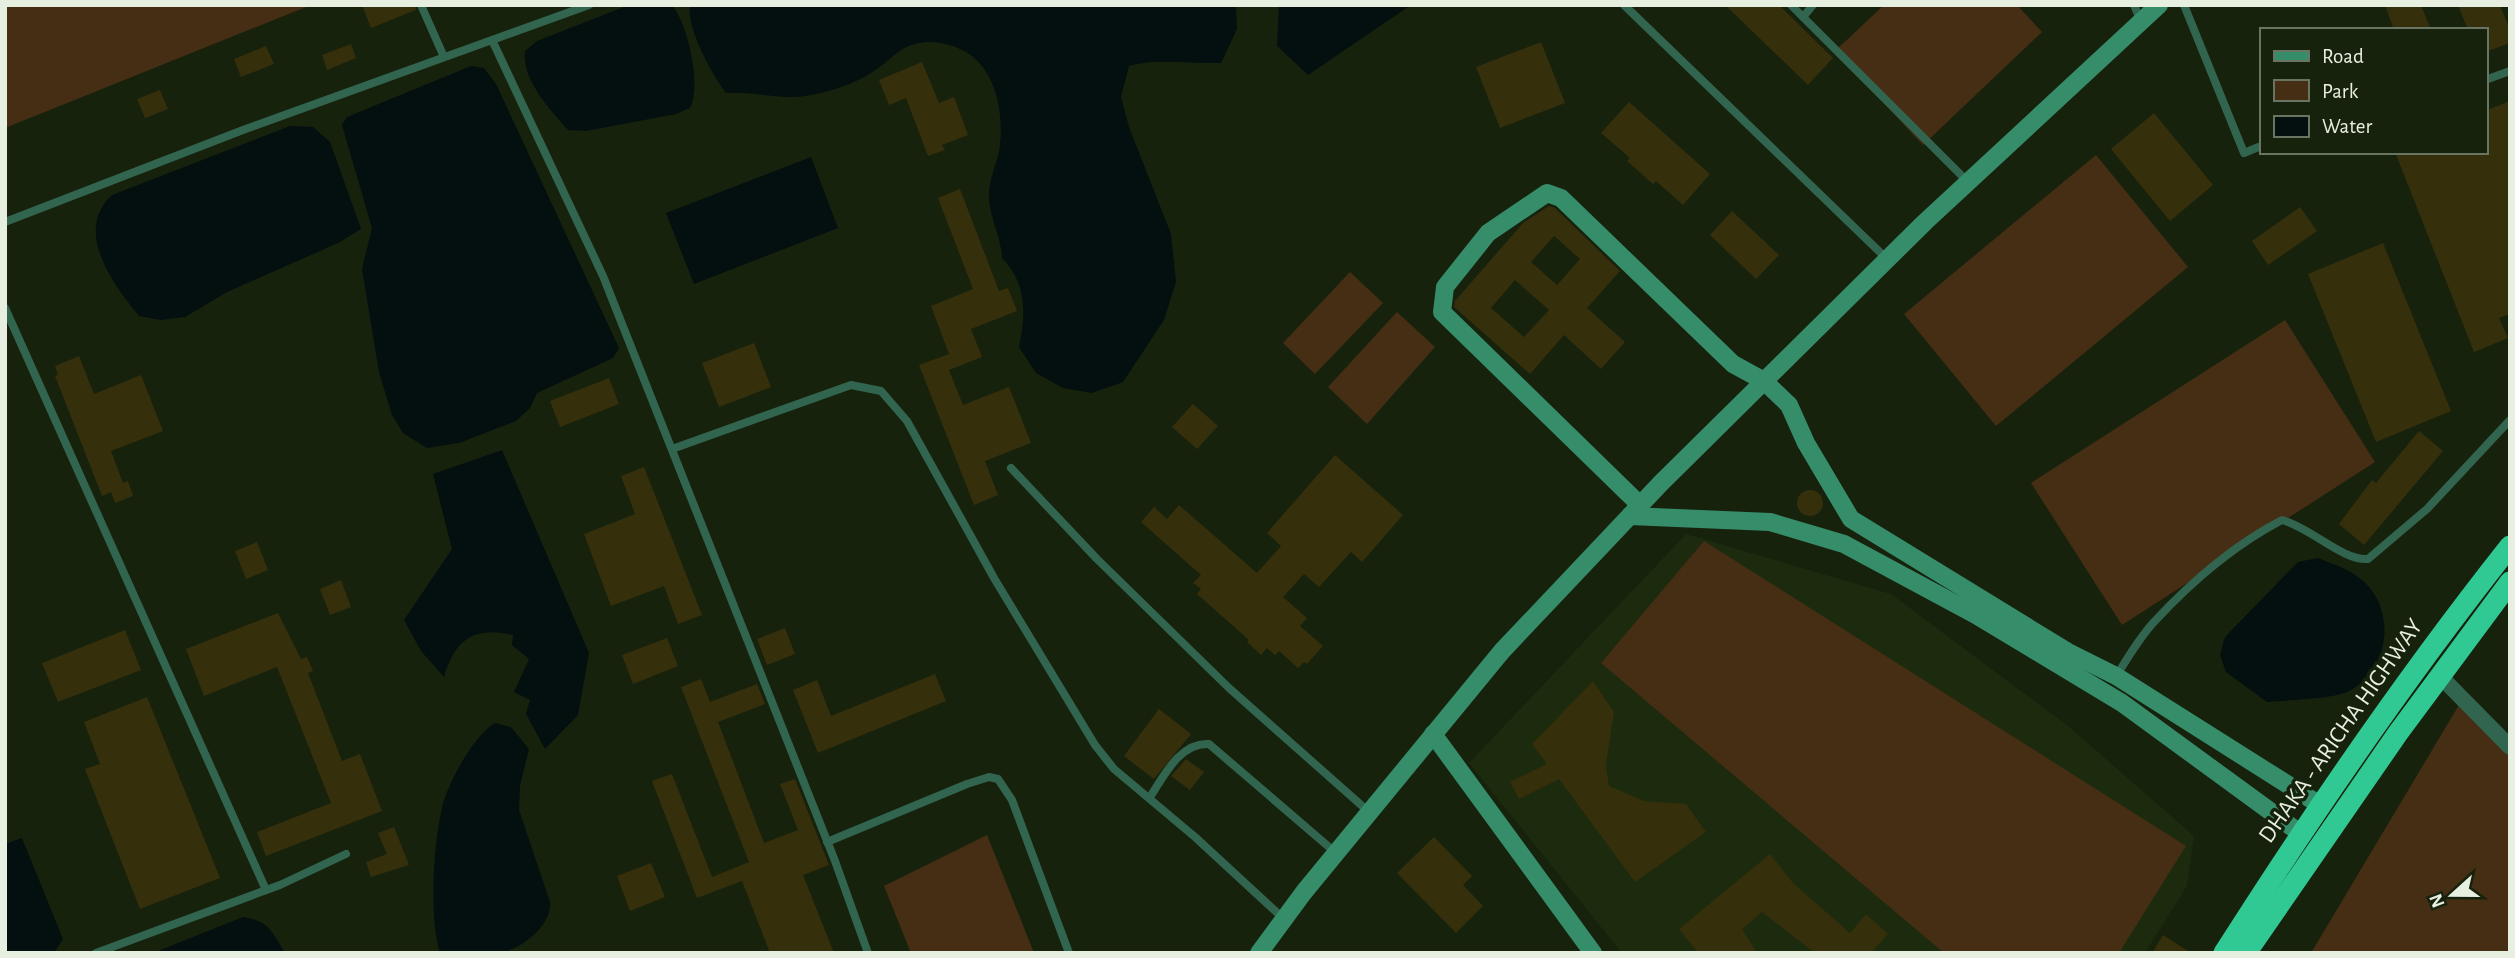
<svg xmlns="http://www.w3.org/2000/svg" width="2515" height="958" font-family="'Alegreya Sans',sans-serif">
	<style>
		.built { fill: #1c2a0e }
		.green { fill: #462e14 }
		.water { fill: #040f0f }
		.building { fill: #352f0c; fill-rule: evenodd }
		.lines { fill: none; stroke-linecap: round; stroke-linejoin: round }
		.lane { stroke: #32654f; stroke-width: 8 }
		.street { stroke: #32654f; stroke-width: 16 }
		.secondary { stroke: #368d6a; stroke-width: 18 }
		.highway { stroke: #31c993; stroke-width: 21 }
		.labels { text-anchor: middle; dominant-baseline: central; stroke-width: 7; stroke-linejoin: round; paint-order: stroke }
		.street-label { font-size: 24px; fill: #e7efe1; stroke: #17220d }
	</style>
	<rect width="100%" height="100%" fill="#17220d"/>
	<path class="built" d="M1686 534 1891 594 2068 726 2194 836 2187 886 2145 953H1622L1469 763Z"/>
	<g class="green">
		<path d="M5 5H311L5 128Z"/>
		<path d="M1884 5H2017L2042 32 1923 145 1835 51Z"/>
		<path d="M2096 155 2188 267 1996 426 1904 314Z"/>
		<path d="M1350 272 1383 303 1315 374 1283 343Z"/>
		<path d="M1397 312 1435 347 1367 424 1328 387Z"/>
		<path d="M2285 320 2375 462 2122 625 2031 483Z"/>
		<path d="M1704 541 2186 846 2119 953H1944L1601 663Z"/>
		<path d="M2465 695 2510 740V953H2311Z"/>
		<path d="M987 835 1034 953H911L884 886Z"/>
	</g>
	<g class="water">
		<path d="M629 5H672C688 24 702 87 690 108L676 114 586 131 568 130C551 111 521 79 525 51L537 41Z"/>
		<path d="M690 5H1236L1237 29 1221 63C1192 64 1156 58 1129 66L1121 97 1129 127 1171 234 1176 282 1164 320 1123 382 1092 393 1063 388 1036 373 1019 347C1026 315 1027 283 1002 258 1001 235 988 216 989 192 990 176 998 161 1000 145 1004 111 995 64 960 49 945 42 925 39 909 46 896 51 886 64 874 71 854 85 819 96 794 97 771 98 749 91 726 93 712 74 686 28 690 5Z"/>
		<path d="M1279 5H1411L1308 75 1277 46Z"/>
		<path d="M471 66 484 68 496 84 619 348 613 358 537 393 530 408 516 421 459 443 427 448 403 433 392 415 379 372 362 269 372 228 342 125 347 117Z"/>
		<path d="M290 126 313 127 330 142 361 229 338 243 227 292 185 317 161 320 139 316C113 284 73 231 112 195Z"/>
		<path d="M811 157 838 228 694 284 666 213Z"/>
		<path d="M502 450 589 653 578 715 545 749 526 714 530 700 514 692 529 659 512 645 513 635C474 626 455 639 444 677L421 651 404 620 452 549 433 474Z"/>
		<path d="M2318 558C2336 565 2357 572 2369 587 2396 619 2387 673 2347 692 2332 699 2286 700 2267 702L2226 672 2220 655 2225 637 2298 562Z"/>
		<path d="M495 723 511 727 529 749 520 786 519 810 550 902C552 925 523 948 501 953 482 957 459 953 440 953 429 916 433 846 442 808 447 784 474 735 495 723Z"/>
		<path d="M22 838 63 939 54 953H5V844Z"/>
		<path d="M243 917C269 921 272 931 285 953H153Z"/>
	</g>
	<g class="building">
		<path d="M362 5H415L416 10 371 28Z"/>
		<path d="M1725 5H1779L1833 58 1808 85Z"/>
		<path d="M2385 5H2421L2431 30H2394Z"/>
		<path d="M2458 5H2500L2510 30V43L2485 52V30H2468Z"/>
		<path d="M1541 42 1565 103 1500 128 1476 67Z"/>
		<path d="M351 44 356 58 327 70 322 55Z"/>
		<path d="M266 46 274 64 241 77 234 59Z"/>
		<path d="M922 62 939 103 954 97 968 135 942 145 945 150 928 156 906 98 889 105 879 80Z"/>
		<path d="M160 90 168 109 145 118 137 99Z"/>
		<path d="M2510 101V314L2499 318 2508 338 2474 352 2395 152H2485V111Z"/>
		<path d="M1629 102 1710 174 1683 205 1656 181 1653 184 1627 161 1630 158 1601 133Z"/>
		<path d="M2154 113 2213 185 2170 221 2111 149Z"/>
		<path d="M960 189 999 291 1008 288 1017 311 971 329 982 357 949 370 963 405 1009 387 1031 443 985 461 998 495 974 505 919 365 949 354 931 306 973 289 938 198Z"/>
		<path d="M1549 206 1555 208 1620 271 1587 308 1625 342 1601 369 1564 335 1530 374 1454 307 1455 301 1523 223ZM1554 236 1580 259 1557 285 1531 262ZM1515 280 1549 310 1524 337 1491 308Z"/>
		<path d="M2300 207 2317 231 2268 265 2252 241Z"/>
		<path d="M1732 211 1779 255 1756 279 1710 235Z"/>
		<path d="M2383 243 2451 411 2376 442 2308 274Z"/>
		<path d="M754 343 771 387 719 407 702 363Z"/>
		<path d="M79 356 94 394 141 375 163 431 111 451 123 483 128 481 133 496 115 503 111 492 102 496 55 376 58 375 55 366Z"/>
		<path d="M609 378 619 404 560 427 550 401Z"/>
		<path d="M1193 404 1218 426 1197 449 1172 427Z"/>
		<path d="M2419 431 2443 451 2364 545 2339 524 2372 480 2376 483Z"/>
		<path d="M1335 455 1403 515 1362 562 1351 552 1319 587 1304 574 1283 597 1307 618 1300 626 1323 646 1307 664 1304 662 1298 668 1279 651 1275 655 1267 648 1261 655 1247 642 1249 640 1197 594 1201 589 1193 583 1201 575 1141 522 1154 507 1167 519 1179 505 1257 573 1281 546 1267 533Z"/>
		<path d="M644 467 702 615 678 624 664 586 611 606 584 534 635 514 621 476Z"/>
		<circle cx="1810" cy="503" r="13"/>
		<path d="M257 542 268 570 246 579 235 551Z"/>
		<path d="M341 580 351 607 330 615 320 589Z"/>
		<path d="M278 613 301 659 307 657 313 671 308 673 342 761 360 754 382 811 266 856 257 832 331 803 277 667 204 696 186 649Z"/>
		<path d="M785 628 795 654 767 665 757 639Z"/>
		<path d="M125 630 141 670 58 702 42 663Z"/>
		<path d="M667 638 678 666 633 684 622 655Z"/>
		<path d="M935 674 946 701 818 753 793 690 817 680 831 716Z"/>
		<path d="M701 679 710 702 757 684 765 704 718 722 764 843 798 830 780 784 795 779 829 865 803 875 834 953H770L742 881 697 898 652 781 672 774 712 877 749 862 681 687Z"/>
		<path d="M1593 681 1614 712 1606 766 1609 786 1644 801 1686 804 1706 832 1635 882 1559 779 1519 799 1510 782 1547 764 1532 744Z"/>
		<path d="M147 697 220 878 140 909 85 769 100 764 84 722Z"/>
		<path d="M1159 709 1191 734 1154 779 1124 756Z"/>
		<path d="M1186 759 1204 772 1190 790 1171 776Z"/>
		<path d="M394 827 409 865 371 877 366 862 387 854 378 833Z"/>
		<path d="M1434 837 1472 876 1463 885 1483 906 1456 933 1397 873Z"/>
		<path d="M1770 854 1793 883 1850 933 1866 914 1888 934 1871 953H1815L1762 912 1742 929 1757 953H1698L1679 929Z"/>
		<path d="M651 863 665 897 630 911 617 876Z"/>
		<path d="M2163 935 2191 953H2152Z"/>
	</g>
	<g class="lines">
		<g class="lane">
			<path d="M421 5 444 57"/>
			<path d="M1624 5 1887 259"/>
			<path d="M1791 5 1968 182"/>
			<path d="M2134 5 2141 22"/>
			<path d="M2184 5 2244 153 2261 146"/>
			<path d="M1803 17 1813 5"/>
			<path d="M492 40 603 276 835 861 868 953"/>
			<path d="M2485 80 2510 71"/>
			<path d="M5 222 243 130 589 5"/>
			<path d="M5 308 266 890"/>
			<path d="M672 449 851 385 881 391 907 421 994 578 1095 745 1114 769 1195 837 1284 919"/>
			<path d="M1011 468 1097 559 1229 688 1369 812"/>
			<path d="M2116 676C2128 658 2139 638 2154 622 2190 583 2234 545 2282 520 2311 528 2343 561 2368 559L2427 509 2510 420"/>
			<path d="M1150 797C1164 776 1180 742 1209 744L1336 853"/>
			<path d="M827 842 967 784 989 777 998 779 1012 800 1069 953"/>
			<path d="M96 953 280 885 346 854"/>
		</g>
		<path class="street" d="M2440 676 2510 747"/>
		<g class="secondary">
			<path d="M1640 505 1442 312 1445 287 1488 233 1547 193 1561 198 1733 364 1764 381 1789 405 1806 443 1851 519 2068 652 2116 676 2320 805"/>
			<path d="M1630 516 1770 522 1844 544 1976 615 2122 703 2300 833"/>
			<path d="M1433 734 1593 953"/>
			<path d="M1259 953 1304 892 1502 651 1661 483 1925 222 2159 5"/>
		</g>
		<g class="highway">
			<path d="M2224 953C2313 813 2407 676 2510 546"/>
			<path d="M2246 953 2398 733 2510 582"/>
		</g>
	</g>
	<g class="labels">
		<g class="street-label">
			<text transform="translate(2341 731) rotate(-55)">DHAKA - ARICHA HIGHWAY</text>
		</g>
	</g>
	<rect width="2515" height="958" fill="none" stroke="#e7efe1" stroke-width="14"/>
	<rect x="2260" y="28" width="228" height="126" fill="#17220d" stroke="#6a7462" stroke-width="2"/>
	<rect x="2274" y="51" width="35" height="10" fill="#368d6a" stroke="#6a7462" stroke-width="2"/>
	<text x="2322" y="63" font-size="21" fill="#e7efe1">Road</text>
	<rect x="2274" y="80" width="35" height="21" fill="#462e14" stroke="#6a7462" stroke-width="2"/>
	<text x="2322" y="98" font-size="21" fill="#e7efe1">Park</text>
	<rect x="2274" y="116" width="35" height="21" fill="#040f0f" stroke="#6a7462" stroke-width="2"/>
	<text x="2322" y="133" font-size="21" fill="#e7efe1">Water</text>
	<g transform="translate(2452 895) rotate(249)" stroke="#17220d" stroke-width="5" paint-order="stroke">
	<path d="M0-5L12 26L0 18L-12 26Z" fill="#e7efe1"/>
	<text y="-10" font-size="19" font-weight="bold" text-anchor="middle" fill="#e7efe1">N</text>
	</g>
</svg>
